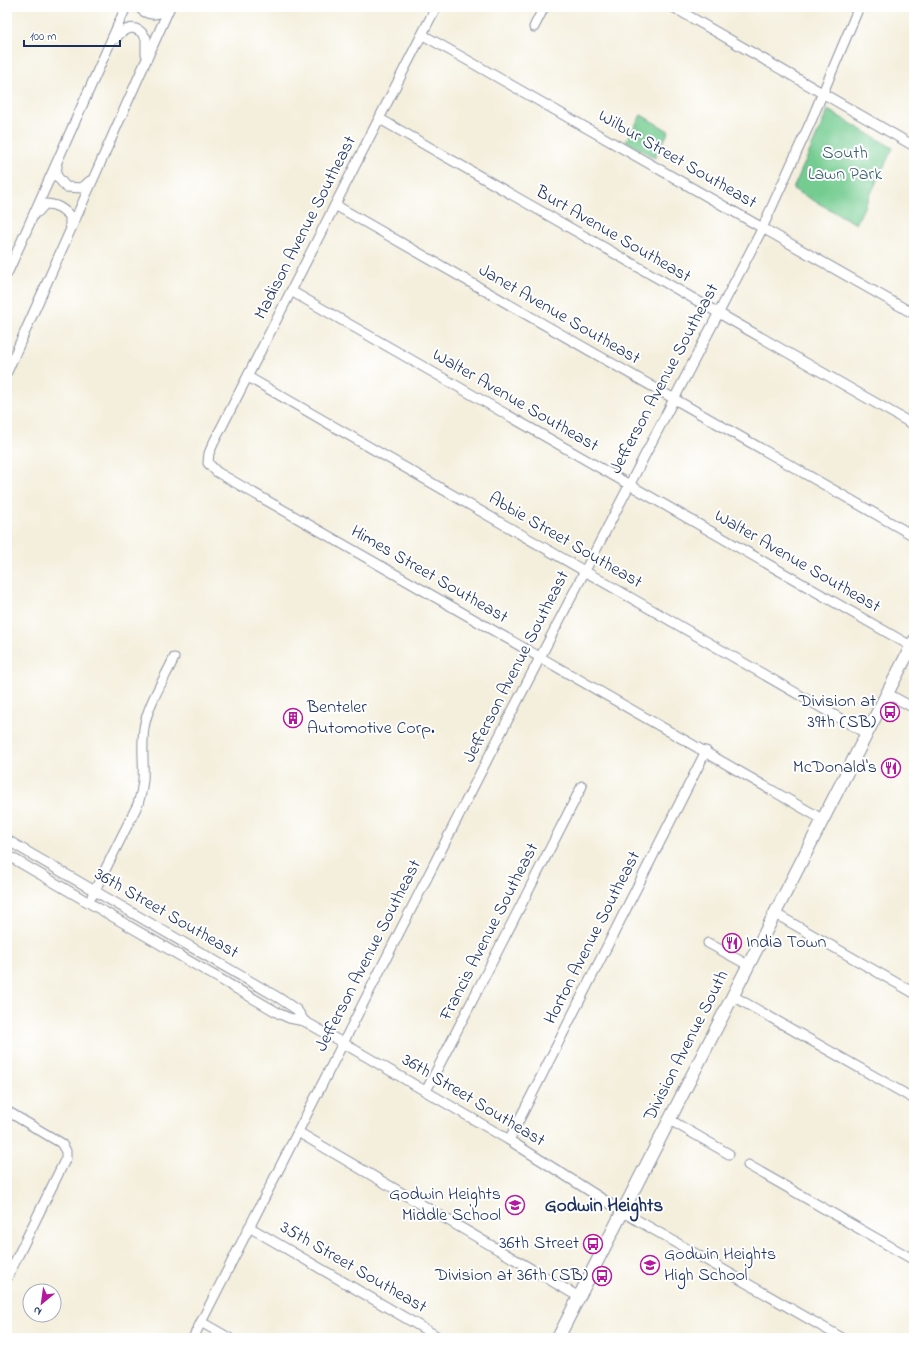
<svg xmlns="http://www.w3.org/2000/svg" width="921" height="1345" font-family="'Indie Flower',sans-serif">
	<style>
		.green { fill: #75cc91; stroke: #487e78 }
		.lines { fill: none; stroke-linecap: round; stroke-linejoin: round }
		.minor-casing { stroke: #888f9e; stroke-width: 11 }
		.major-casing { stroke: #888f9e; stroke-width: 14 }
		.minor { stroke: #fff; stroke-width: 9 }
		.major { stroke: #fff; stroke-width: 12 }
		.labels { text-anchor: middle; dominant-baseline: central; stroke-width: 4; stroke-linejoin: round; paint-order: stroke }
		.park-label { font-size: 18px; fill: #365e6d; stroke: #fff }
		.street-label { font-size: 18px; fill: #1b2f5e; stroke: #fff }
		.poi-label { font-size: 18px; fill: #1b2f5e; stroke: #fff; text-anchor: end }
		.neighbourhood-label { font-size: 19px; font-weight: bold; fill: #1b2f5e; stroke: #fff }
	</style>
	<rect width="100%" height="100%" fill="#fff"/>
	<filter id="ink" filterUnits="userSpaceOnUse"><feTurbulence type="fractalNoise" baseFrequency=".025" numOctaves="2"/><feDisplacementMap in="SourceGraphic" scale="8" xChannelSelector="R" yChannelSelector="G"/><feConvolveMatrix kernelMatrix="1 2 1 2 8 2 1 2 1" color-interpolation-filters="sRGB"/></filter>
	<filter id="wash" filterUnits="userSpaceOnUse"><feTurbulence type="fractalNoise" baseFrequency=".012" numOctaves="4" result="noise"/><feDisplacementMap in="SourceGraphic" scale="16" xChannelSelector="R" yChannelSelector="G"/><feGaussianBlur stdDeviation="0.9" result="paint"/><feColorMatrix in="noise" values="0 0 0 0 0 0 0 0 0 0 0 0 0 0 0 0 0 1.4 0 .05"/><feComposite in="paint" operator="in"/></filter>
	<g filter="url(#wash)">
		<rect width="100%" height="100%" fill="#f4efdd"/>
		<g class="green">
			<path d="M828 110 893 148 856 224 793 189Z"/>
			<path d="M641 115 669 131 655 158 626 141Z"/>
		</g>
	</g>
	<g filter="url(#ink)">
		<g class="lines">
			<defs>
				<g id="minor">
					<path d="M139 7C147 17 160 16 168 7"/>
					<path d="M436 7 214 442 209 453 208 463 217 472 822 819"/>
					<path d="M673 7 914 146"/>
					<path d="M534 27 544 7"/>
					<path d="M423 35 914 314"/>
					<path d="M115 39C125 27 136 23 146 38V54"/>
					<path d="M380 119 914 425"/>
					<path d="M57 166 56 175 66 187 82 188 90 181"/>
					<path d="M335 205 914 536"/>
					<path d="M38 212 45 204C56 204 62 208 70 216V225"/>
					<path d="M7 274 126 7"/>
					<path d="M291 291 911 646"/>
					<path d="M7 372 170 7"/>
					<path d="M248 377 867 734"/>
					<path d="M888 694 914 708"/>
					<path d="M7 840 279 998 297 1010 304 1021"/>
					<path d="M7 855 280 1014 289 1018 304 1021 343 1043 509 1140 623 1212 842 1338"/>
					<path d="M92 896 138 804C148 775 140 757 144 728 148 703 164 680 174 658"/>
					<path d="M774 913 914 993"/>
					<path d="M708 943 748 965"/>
					<path d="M733 996 914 1099"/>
					<path d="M426 1091 582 786"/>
					<path d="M7 1111 61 1143 66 1151V1158L7 1278"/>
					<path d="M670 1120 729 1154"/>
					<path d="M298 1132 579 1297"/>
					<path d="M509 1140 706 751"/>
					<path d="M748 1165 914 1260"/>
					<path d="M249 1227 440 1338"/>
					<path d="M201 1322 229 1338"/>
					<path d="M193 1338 489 756 759 235 811 121 859 7"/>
				</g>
				<path id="major" d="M558 1338 914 641"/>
			</defs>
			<use href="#minor" class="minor-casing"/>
			<use href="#major" class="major-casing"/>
			<use href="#minor" class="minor"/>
			<use href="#major" class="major"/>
		</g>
	</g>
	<defs>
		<symbol id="bus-ring" viewBox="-11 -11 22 22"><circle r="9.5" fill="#fff" stroke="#b5179e" stroke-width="1.5"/><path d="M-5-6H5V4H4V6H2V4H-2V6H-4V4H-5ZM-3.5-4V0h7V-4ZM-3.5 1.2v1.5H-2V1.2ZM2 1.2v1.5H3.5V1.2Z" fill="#b5179e"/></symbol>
		<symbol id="building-ring" viewBox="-11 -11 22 22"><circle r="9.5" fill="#fff" stroke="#b5179e" stroke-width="1.5"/><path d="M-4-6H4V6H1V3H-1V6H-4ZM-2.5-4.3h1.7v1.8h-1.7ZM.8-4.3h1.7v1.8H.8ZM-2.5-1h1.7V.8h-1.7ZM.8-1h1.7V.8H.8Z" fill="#b5179e"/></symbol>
		<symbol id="restaurant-ring" viewBox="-11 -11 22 22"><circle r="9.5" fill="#fff" stroke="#b5179e" stroke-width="1.5"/><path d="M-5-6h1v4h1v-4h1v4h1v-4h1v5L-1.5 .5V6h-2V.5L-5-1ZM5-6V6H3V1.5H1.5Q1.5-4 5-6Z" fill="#b5179e"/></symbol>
		<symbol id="school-ring" viewBox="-11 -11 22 22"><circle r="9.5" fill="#fff" stroke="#b5179e" stroke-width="1.5"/><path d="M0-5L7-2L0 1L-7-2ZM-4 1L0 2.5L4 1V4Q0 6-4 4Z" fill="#b5179e"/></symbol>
	</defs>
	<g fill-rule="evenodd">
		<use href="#bus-ring" x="879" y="701" width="22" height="22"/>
		<use href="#building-ring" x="282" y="707" width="22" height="22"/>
		<use href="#restaurant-ring" x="880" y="757" width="22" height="22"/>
		<use href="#restaurant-ring" x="721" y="932" width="22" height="22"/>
		<use href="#school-ring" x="504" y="1194" width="22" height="22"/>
		<use href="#bus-ring" x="582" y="1233" width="22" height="22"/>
		<use href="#school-ring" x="639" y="1254" width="22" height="22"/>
		<use href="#bus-ring" x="591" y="1265" width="22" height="22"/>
	</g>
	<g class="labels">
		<g class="park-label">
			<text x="845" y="154">South<tspan x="845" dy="21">Lawn Park</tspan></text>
		</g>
		<g class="street-label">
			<text transform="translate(677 160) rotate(30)">Wilbur Street Southeast</text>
			<text transform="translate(306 228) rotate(-63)">Madison Avenue Southeast</text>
			<text transform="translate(613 235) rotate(30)">Burt Avenue Southeast</text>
			<text transform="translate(559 315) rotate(30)">Janet Avenue Southeast</text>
			<text transform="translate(665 379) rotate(-62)">Jefferson Avenue Southeast</text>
			<text transform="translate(515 401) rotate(30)">Walter Avenue Southeast</text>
			<text transform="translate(565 541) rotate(30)">Abbie Street Southeast</text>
			<text transform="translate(797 562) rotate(30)">Walter Avenue Southeast</text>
			<text transform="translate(429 575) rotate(30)">Himes Street Southeast</text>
			<text transform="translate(517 667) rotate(-63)">Jefferson Avenue Southeast</text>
			<text transform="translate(166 914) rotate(30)">36th Street Southeast</text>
			<text transform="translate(490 932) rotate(-63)">Francis Avenue Southeast</text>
			<text transform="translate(593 938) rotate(-63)">Horton Avenue Southeast</text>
			<text transform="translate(369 956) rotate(-63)">Jefferson Avenue Southeast</text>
			<text transform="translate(687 1046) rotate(-63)">Division Avenue South</text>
			<text transform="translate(473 1101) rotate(31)">36th Street Southeast</text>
			<text transform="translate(353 1268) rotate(30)">35th Street Southeast</text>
		</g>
		<g class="poi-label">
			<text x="876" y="702">Division at<tspan x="876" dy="21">39th (SB)</tspan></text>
			<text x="307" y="708" text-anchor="start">Benteler<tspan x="307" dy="21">Automotive Corp.</tspan></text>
			<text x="877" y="768">McDonald's</text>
			<text x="746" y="943" text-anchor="start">India Town</text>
			<text x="501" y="1195">Godwin Heights<tspan x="501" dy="21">Middle School</tspan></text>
			<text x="579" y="1244">36th Street</text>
			<text x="664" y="1255" text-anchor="start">Godwin Heights<tspan x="664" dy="21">High School</tspan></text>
			<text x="588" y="1276">Division at 36th (SB)</text>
		</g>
		<g class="neighbourhood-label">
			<text x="604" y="1206">Godwin Heights</text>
		</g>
	</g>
	<rect width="921" height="1345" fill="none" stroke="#fff" stroke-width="24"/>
	<g transform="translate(42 1303) rotate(209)"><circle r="19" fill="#ffffff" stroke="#a4acbf"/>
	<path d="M0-3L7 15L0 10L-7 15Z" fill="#b5179e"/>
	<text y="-6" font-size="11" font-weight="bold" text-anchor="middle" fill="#1b2f5e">N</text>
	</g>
	<path d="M24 40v6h96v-6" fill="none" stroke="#1b2f5e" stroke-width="2"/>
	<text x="30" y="40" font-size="12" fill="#1b2f5e" stroke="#ffffff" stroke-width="3" paint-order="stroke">100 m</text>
</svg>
